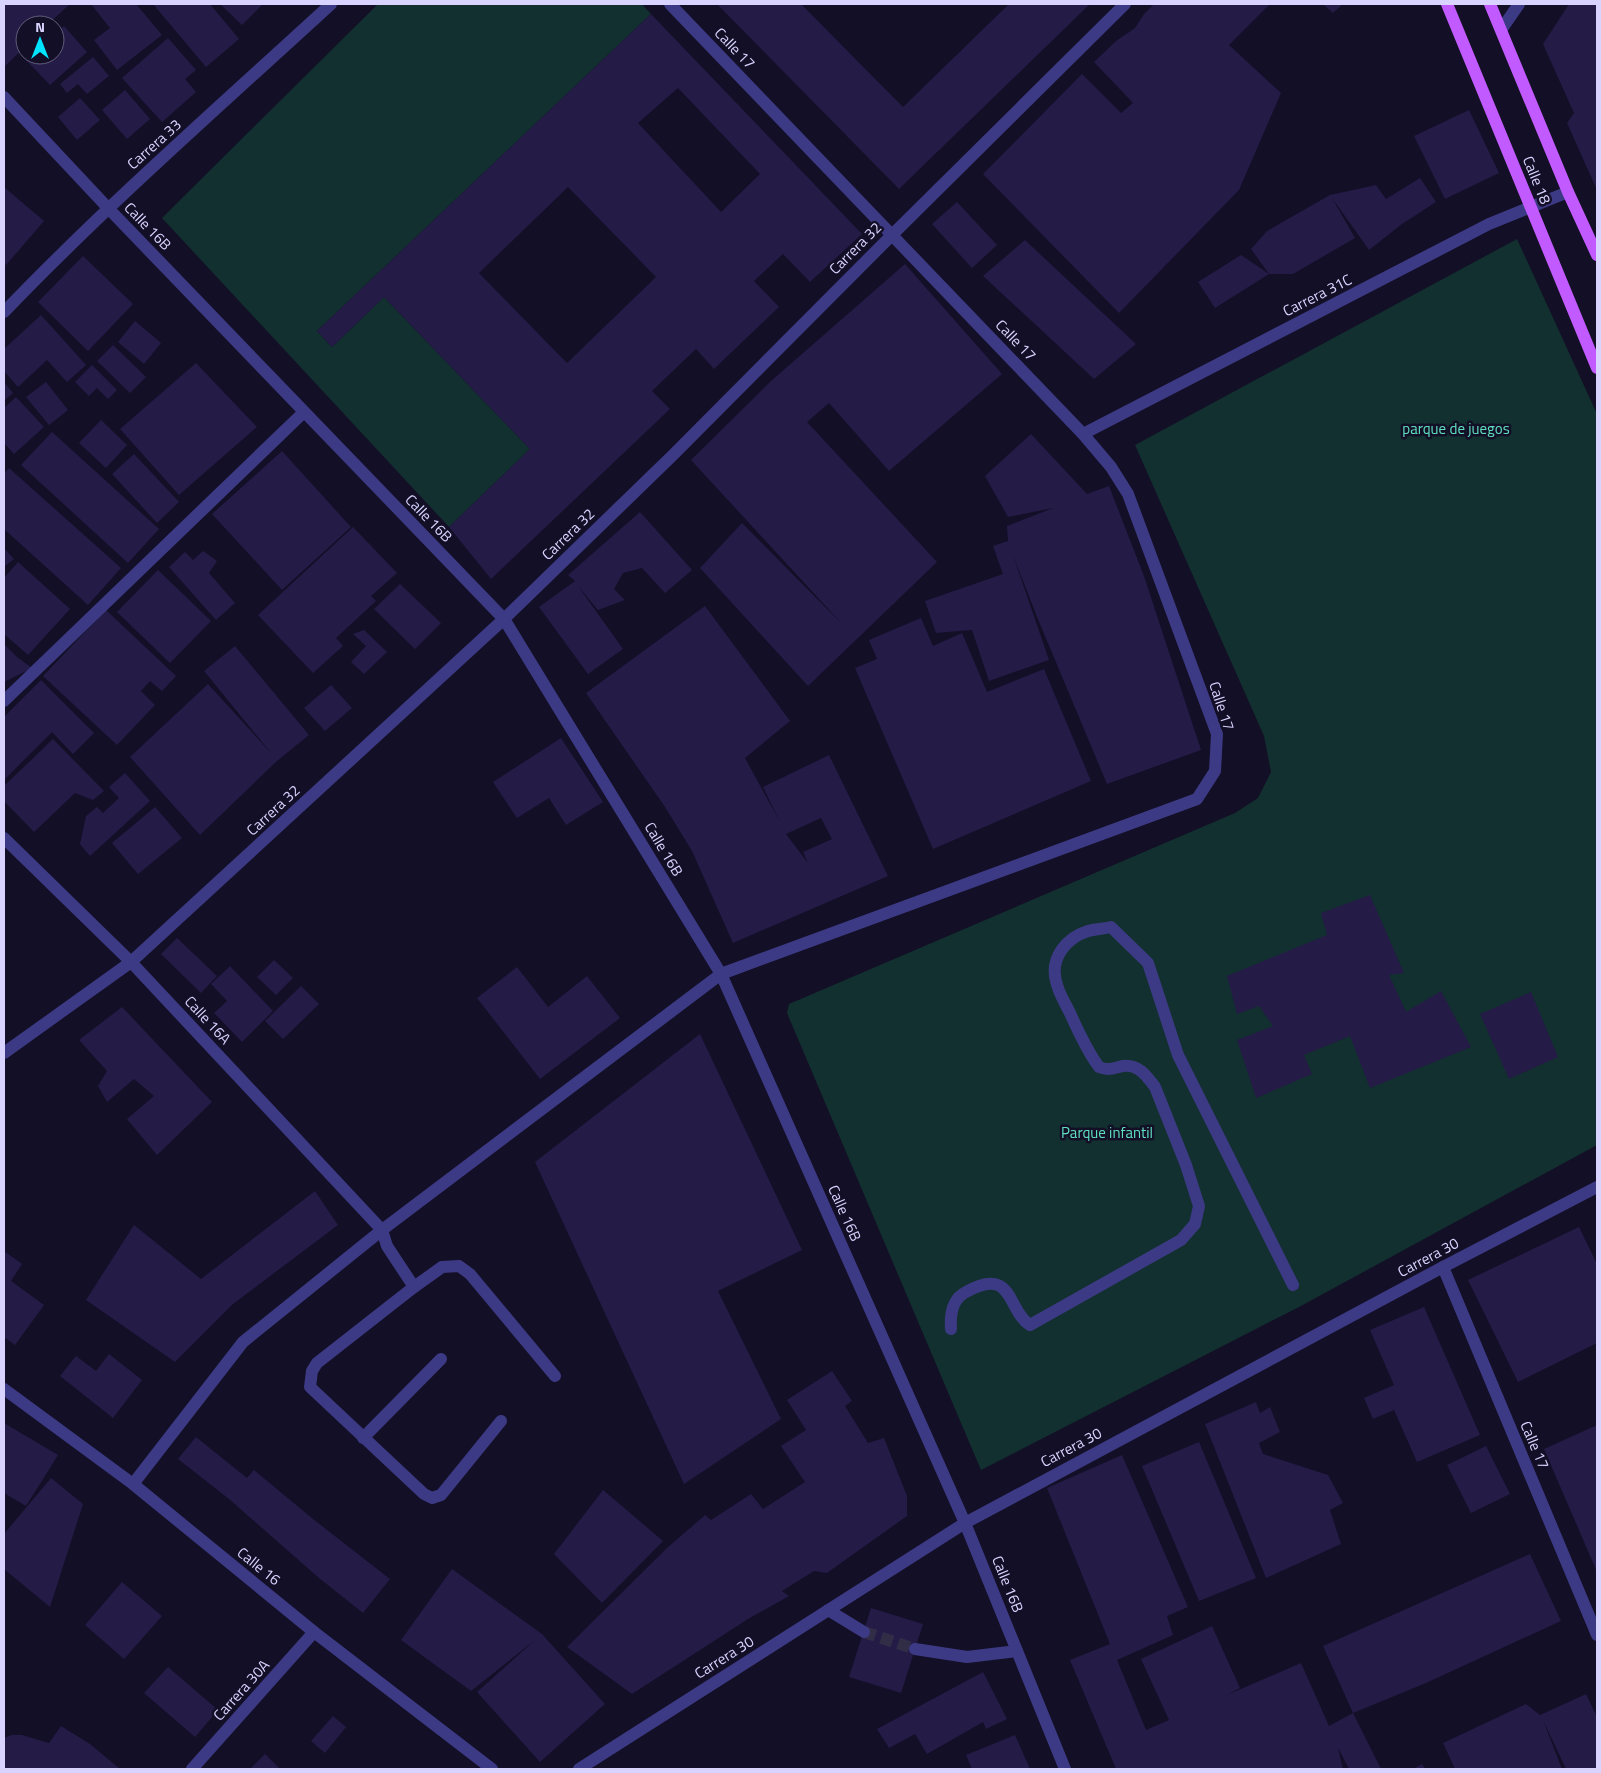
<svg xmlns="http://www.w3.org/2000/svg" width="1601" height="1773" font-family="'Titillium Web',sans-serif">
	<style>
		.green { fill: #12302f }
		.building { fill: #241b47; fill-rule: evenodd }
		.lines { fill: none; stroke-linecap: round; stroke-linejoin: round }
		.minor-tunnel { stroke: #312d47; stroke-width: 12; stroke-dasharray: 12 6; stroke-linecap: butt }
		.minor { stroke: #3d3a85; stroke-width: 12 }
		.major { stroke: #c25bff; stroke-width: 12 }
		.labels { text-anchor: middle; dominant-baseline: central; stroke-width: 5; stroke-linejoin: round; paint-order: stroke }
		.street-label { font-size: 15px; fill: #d9d4ff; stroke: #130f26 }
		.park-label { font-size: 15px; fill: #5fe0c0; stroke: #130f26 }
	</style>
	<rect width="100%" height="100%" fill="#130f26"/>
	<g class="green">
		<path d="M378 4H642L651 14 317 331 332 347 384 297 530 449 449 527 162 218Z"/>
		<path d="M1517 239 1597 414V1145L1299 1307 981 1470 787 1013 789 1004 1235 813 1258 798 1271 772 1264 736 1135 445Z"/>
	</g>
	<g class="building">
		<path d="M4 4H70L47 25H25V47L4 67Z"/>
		<path d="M91 4H136L162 35 117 70 94 40 110 28Z"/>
		<path d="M153 4H210L239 39 206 67Z"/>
		<path d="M220 4H263L242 25Z"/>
		<path d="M717 4H801L903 107 1009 4H1090L899 189Z"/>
		<path d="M1154 4H1270L1229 45 1281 93 1239 190 1119 313 983 174 1082 74 1121 113 1133 103 1094 62 1116 41 1135 28 1144 14Z"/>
		<path d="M1323 4H1343L1333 13Z"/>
		<path d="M1569 4H1597V190L1567 123 1574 113 1543 44Z"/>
		<path d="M651 14 862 234 810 282 783 254 754 281 779 307 714 369 696 349 652 391 670 409 491 579 449 527 530 449 384 297 332 347 317 331ZM678 88 760 174 721 212 638 123ZM568 187 656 277 567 363 479 273Z"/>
		<path d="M64 26 87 52 50 85 26 60 32 55H55V34Z"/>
		<path d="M168 38 196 70 185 79 196 92 162 122 122 78Z"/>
		<path d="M93 57 109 76 87 94 78 84 67 93 60 84Z"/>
		<path d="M125 90 150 119 127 139 102 110Z"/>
		<path d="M80 98 100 120 77 140 58 117Z"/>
		<path d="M1469 110 1499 173 1445 199 1414 136Z"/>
		<path d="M1420 178 1436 202 1402 224 1369 250 1332 198 1355 238 1293 274H1269L1251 249 1267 231 1330 195 1376 185 1386 199Z"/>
		<path d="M4 187 44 221 6 265 4 263Z"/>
		<path d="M957 202 997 245 972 268 932 224Z"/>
		<path d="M1025 240 1136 344 1094 379 983 276Z"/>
		<path d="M1241 255 1269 274 1215 308 1198 282Z"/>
		<path d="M83 256 133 304 88 351 38 302Z"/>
		<path d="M905 264 1002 374 889 471 829 403 807 422 937 562 808 686 700 568 742 523 843 625 691 460 771 381Z"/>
		<path d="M41 315 86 365 67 382 47 360 18 387 4 371V349Z"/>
		<path d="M135 321 161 343 144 364 118 342Z"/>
		<path d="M113 345 146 377 130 393 97 361Z"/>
		<path d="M196 363 257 427 179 495 120 429Z"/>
		<path d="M92 365 117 390 108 399 97 388 89 396 75 382Z"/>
		<path d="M4 382 13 393 4 401Z"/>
		<path d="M46 382 68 410 49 425 26 397Z"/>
		<path d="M16 397 44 427 14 454 4 443V408Z"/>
		<path d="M101 420 127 445 106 468 79 443Z"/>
		<path d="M52 432 159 529 128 563 21 465Z"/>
		<path d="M1031 434 1087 494 1109 486 1144 576 1201 750 1107 784 1037 617 1013 555 1049 660 989 681 972 630 936 633 925 601 1003 574 993 546 1008 541 1007 526 1053 508 1008 517 985 476Z"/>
		<path d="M282 451 351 527 282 590 212 514Z"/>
		<path d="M134 454 179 502 157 523 112 474Z"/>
		<path d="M9 468 121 568 88 605 4 529V474Z"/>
		<path d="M640 512 692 570 665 593 642 568 623 573 614 589 625 600 598 610 578 586 623 649 588 674 539 607 575 581 568 575Z"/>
		<path d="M353 527 397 573 371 596 376 601 336 638 343 646 313 673 258 615Z"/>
		<path d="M4 548 14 559 4 567Z"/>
		<path d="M203 551 217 561 209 573 235 603 216 620 169 567 185 552 193 560Z"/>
		<path d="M18 562 70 609 28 655 4 634V578Z"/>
		<path d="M158 570 211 621 170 663 117 612Z"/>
		<path d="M400 584 441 623 415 649 374 609Z"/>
		<path d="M705 606 790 721 745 758 780 822 763 787 829 755 888 876 733 943 692 851 665 807 586 693ZM821 818 832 839 803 852 808 863 786 834Z"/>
		<path d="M106 610 176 676 162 691 150 681 141 691 155 705 117 745 43 676Z"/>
		<path d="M921 618 933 646 962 633 987 692 1044 669 1091 781 933 849 855 668 877 659 869 640Z"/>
		<path d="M364 630 387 652 364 674 351 662 366 646 353 634Z"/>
		<path d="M4 644 17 657 32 668 4 682Z"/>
		<path d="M235 646 309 735 277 761 200 835 130 757 208 684 271 753 204 671Z"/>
		<path d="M41 680 94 733 73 754 52 732 4 780V717Z"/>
		<path d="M331 685 352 708 325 731 304 708Z"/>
		<path d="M561 738 603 802 566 825 549 798 517 818 493 782Z"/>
		<path d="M53 739 104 791 93 800 75 793 34 832 4 801V786Z"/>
		<path d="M125 773 150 801 90 856 80 844 86 816 97 807 103 813 119 798 109 787Z"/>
		<path d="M155 807 182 838 138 874 112 843Z"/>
		<path d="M1370 895 1404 973 1389 975 1406 1012 1441 991 1471 1047 1370 1088 1350 1036 1304 1055 1312 1074 1256 1098 1237 1040 1273 1026 1259 1006 1237 1014 1227 976 1327 935 1321 913Z"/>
		<path d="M177 938 217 976 201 993 161 954Z"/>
		<path d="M274 960 293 978 276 995 257 977Z"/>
		<path d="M230 966 273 1011 242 1042 214 1013 227 1001 211 984Z"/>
		<path d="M517 967 548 1007 587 976 620 1018 540 1079 477 998Z"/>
		<path d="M301 986 319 1004 283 1039 265 1021Z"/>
		<path d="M1531 992 1558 1057 1509 1079 1480 1014Z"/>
		<path d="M122 1007 212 1102 157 1155 127 1119 154 1096 134 1079 107 1102 98 1086 107 1071 79 1040Z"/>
		<path d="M700 1034 802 1250 718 1291 781 1419 684 1484 535 1162Z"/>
		<path d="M315 1191 338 1225 233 1304 175 1362 86 1300 134 1225 201 1279Z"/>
		<path d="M1579 1227 1597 1264V1343L1518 1382 1468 1280Z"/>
		<path d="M4 1251 22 1264 11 1281 44 1305 15 1345 4 1337Z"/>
		<path d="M1424 1307 1480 1435 1417 1462 1394 1410 1373 1419 1364 1398 1394 1385 1370 1330Z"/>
		<path d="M109 1354 142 1380 113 1418 60 1376 76 1356 96 1371Z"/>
		<path d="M832 1371 852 1401 845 1406 868 1443 884 1438 907 1496V1516L827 1573 814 1571 782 1591 789 1596 748 1619 632 1694 567 1647 667 1548 705 1515 711 1520 751 1494 763 1509 805 1482 781 1446 806 1430 787 1400Z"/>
		<path d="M1256 1402 1260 1413 1270 1407 1280 1432 1259 1443 1263 1454 1328 1475 1343 1503 1330 1510 1341 1544 1266 1578 1205 1424Z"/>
		<path d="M4 1423 58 1455 26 1506 4 1493Z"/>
		<path d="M1597 1425V1572L1544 1449Z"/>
		<path d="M196 1437 247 1478 254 1470 313 1519 390 1579 363 1613 319 1578 229 1499 178 1459Z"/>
		<path d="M1199 1442 1256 1578 1199 1601 1142 1466Z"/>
		<path d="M1486 1446 1510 1494 1471 1513 1447 1465Z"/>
		<path d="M1122 1455 1188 1607 1167 1616 1173 1635 1117 1660 1146 1730 1169 1720 1141 1659 1212 1626 1240 1688 1227 1695 1301 1663 1329 1726 1353 1713 1381 1769H1349L1338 1748 1343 1769H1116L1070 1660 1110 1644 1047 1488Z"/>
		<path d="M51 1478 83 1504 50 1607 4 1569V1534Z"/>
		<path d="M603 1490 663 1541 602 1603 554 1554Z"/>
		<path d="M1530 1554 1561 1621 1426 1683 1353 1713 1323 1646Z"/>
		<path d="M452 1569 542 1634 605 1704 540 1762 477 1692 535 1640 471 1691 401 1640Z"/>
		<path d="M122 1582 162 1616 124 1659 85 1625Z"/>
		<path d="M871 1608 923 1624 901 1693 849 1677Z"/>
		<path d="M168 1667 218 1710 195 1737 144 1693Z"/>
		<path d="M983 1672 1007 1719 986 1729 983 1722 927 1754 915 1734 889 1748 877 1729Z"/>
		<path d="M1586 1694 1597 1717V1769H1566L1543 1720 1562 1769H1455L1443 1743 1526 1704 1540 1715Z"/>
		<path d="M333 1716 346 1727 325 1753 311 1741Z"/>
		<path d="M61 1726 90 1744 120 1769H4V1738L12 1735H22L49 1743Z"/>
		<path d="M1015 1735 1030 1769H972L966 1755Z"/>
		<path d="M265 1754 280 1769H250Z"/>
		<path d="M1422 1764 1425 1769H1413Z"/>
	</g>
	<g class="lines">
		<path class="minor-tunnel" d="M864 1632 915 1649"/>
		<g class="minor">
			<path d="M1501 30 1519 4"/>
			<path d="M4 97 108 208 504 619 721 974 965 1523 1065 1769"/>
			<path d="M4 312C108 204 221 105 331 4"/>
			<path d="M1083 434 1489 224 1568 192"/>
			<path d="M4 701 304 412"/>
			<path d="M4 838 131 962 382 1230 387 1246 414 1287 442 1267 459 1266 470 1274 555 1376"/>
			<path d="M4 1053 131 962 504 619 673 455 892 235 1125 4"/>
			<path d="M1443 1267 1597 1635"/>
			<path d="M414 1287 317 1363 312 1371 310 1387 424 1494 432 1498 441 1495 501 1421"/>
			<path d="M951 1329C950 1315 952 1299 966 1292 1014 1265 1007 1311 1030 1325L1181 1240 1195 1224 1199 1206 1186 1165 1155 1087C1146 1075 1138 1064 1123 1066 1113 1068 1109 1071 1099 1067 1087 1051 1078 1031 1070 1013 1065 1003 1058 992 1056 981 1050 958 1066 938 1088 931 1095 929 1103 929 1111 927L1148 963 1178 1055 1293 1285"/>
			<path d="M4 1389 133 1484 314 1632 492 1769"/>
			<path d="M363 1438 441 1359"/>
			<path d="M133 1484 243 1342 382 1230 721 974 1197 799 1215 771 1217 734 1128 494 1111 467 1083 434 670 4"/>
			<path d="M828 1610 864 1632"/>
			<path d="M915 1649 967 1657 1017 1651"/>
			<path d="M192 1769 314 1632"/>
			<path d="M579 1769 965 1523 1443 1267 1597 1187"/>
		</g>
		<g class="major">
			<path d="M1447 4 1597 368"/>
			<path d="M1490 4 1568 192 1597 255"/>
		</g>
	</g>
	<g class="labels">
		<g class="street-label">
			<text transform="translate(735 48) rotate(46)">Calle 17</text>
			<text transform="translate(154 144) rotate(-42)">Carrera 33</text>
			<text transform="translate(1537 180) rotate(68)">Calle 18</text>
			<text transform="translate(148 226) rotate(46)">Calle 16B</text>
			<text transform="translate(855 248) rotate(-45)">Carrera 32</text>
			<text transform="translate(1317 295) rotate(-27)">Carrera 31C</text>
			<text transform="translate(1016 340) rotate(46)">Calle 17</text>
			<text transform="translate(429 518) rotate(46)">Calle 16B</text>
			<text transform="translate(568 534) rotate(-44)">Carrera 32</text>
			<text transform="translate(1222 706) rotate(72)">Calle 17</text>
			<text transform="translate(273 810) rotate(-43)">Carrera 32</text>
			<text transform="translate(664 849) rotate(59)">Calle 16B</text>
			<text transform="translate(208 1020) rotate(47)">Calle 16A</text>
			<text transform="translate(845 1213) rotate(66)">Calle 16B</text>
			<text transform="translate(1428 1257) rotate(-28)">Carrera 30</text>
			<text transform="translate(1535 1445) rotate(67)">Calle 17</text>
			<text transform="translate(1071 1447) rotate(-28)">Carrera 30</text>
			<text transform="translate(259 1566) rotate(39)">Calle 16</text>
			<text transform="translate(1008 1584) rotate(68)">Calle 16B</text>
			<text transform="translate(724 1657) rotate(-32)">Carrera 30</text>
			<text transform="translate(241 1690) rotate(-48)">Carrera 30A</text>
		</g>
		<g class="park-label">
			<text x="1456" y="428">parque de juegos</text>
			<text x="1107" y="1132">Parque infantil</text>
		</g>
	</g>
	<rect width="1601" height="1773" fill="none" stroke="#d9d4ff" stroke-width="10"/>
	<g transform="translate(40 40)"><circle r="24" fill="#130f26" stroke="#625e7d"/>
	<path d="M0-4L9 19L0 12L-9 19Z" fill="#00e5ff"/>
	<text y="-8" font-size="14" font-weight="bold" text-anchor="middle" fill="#d9d4ff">N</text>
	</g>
</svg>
